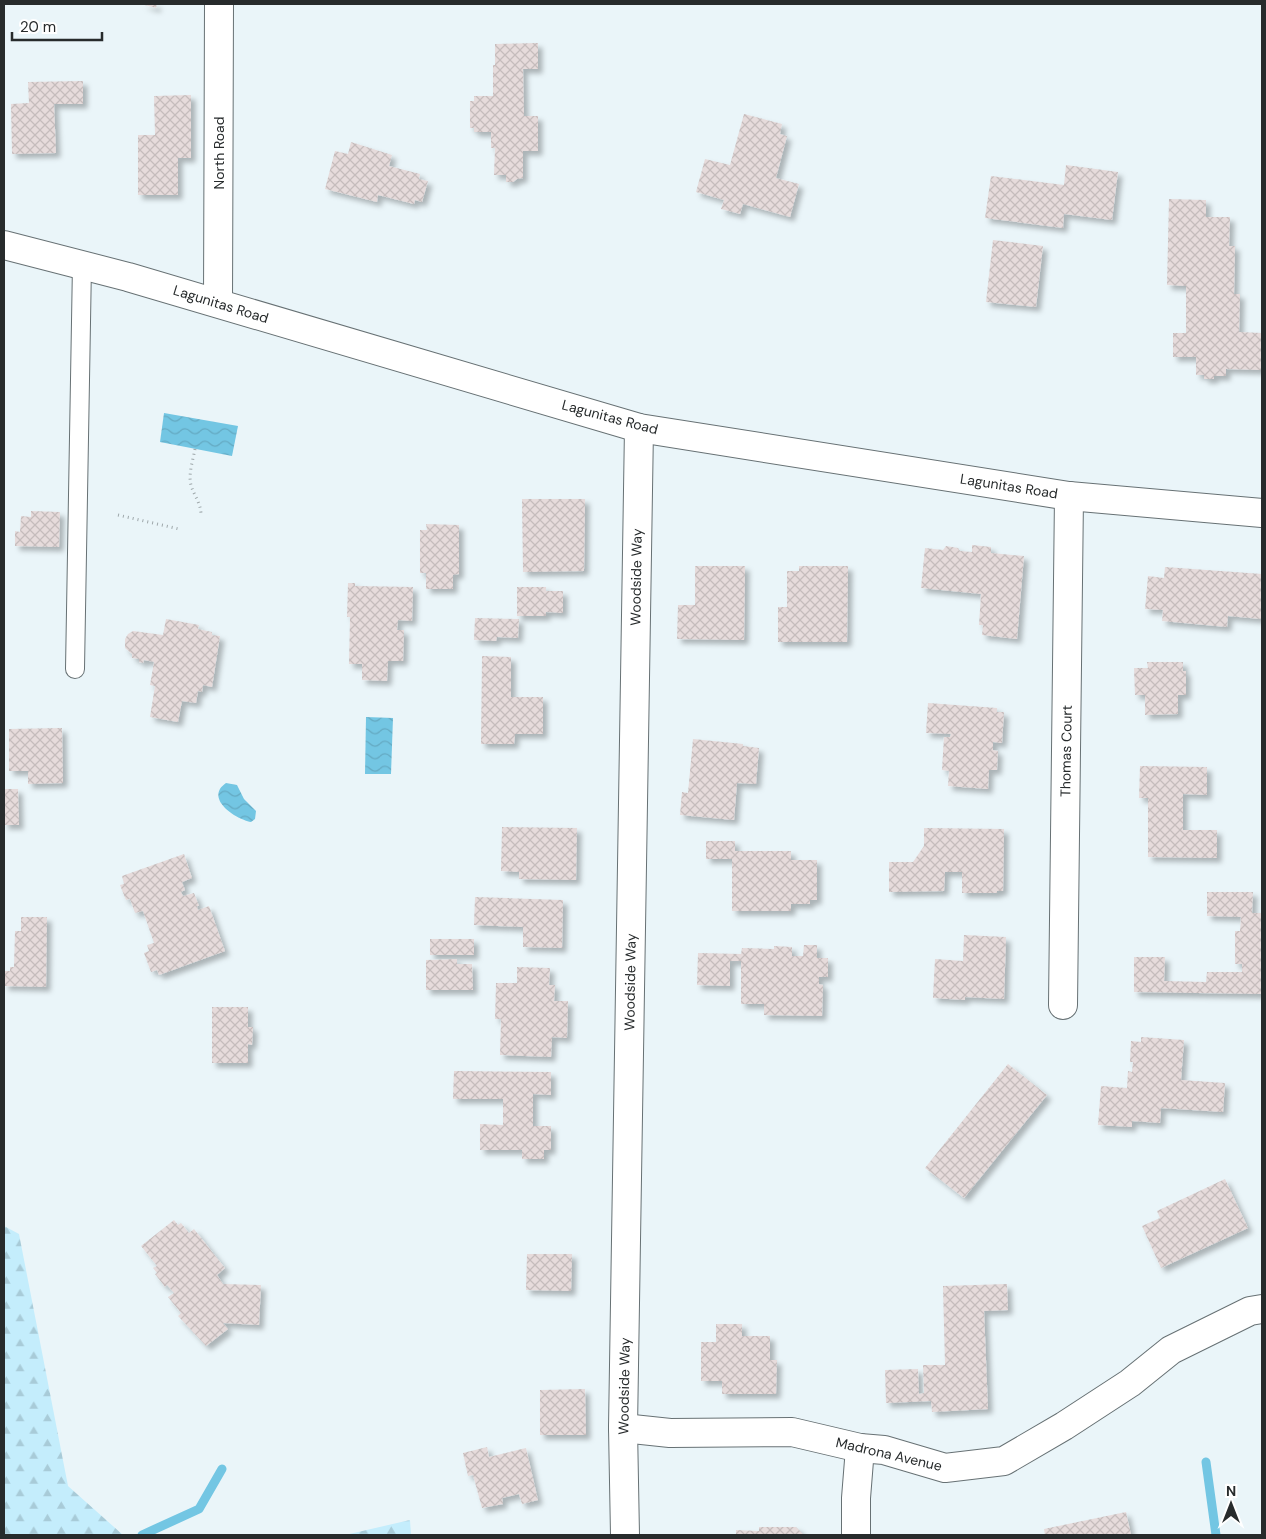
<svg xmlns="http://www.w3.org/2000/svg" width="1266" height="1539" font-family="'DM Sans',sans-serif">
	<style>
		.forest { fill: url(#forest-firs) }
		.water { fill: url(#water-waves) }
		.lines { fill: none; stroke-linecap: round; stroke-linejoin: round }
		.stream { stroke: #73c6e3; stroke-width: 9 }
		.building { fill: url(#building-cross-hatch); filter: url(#shadow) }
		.service-casing { stroke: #677174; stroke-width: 20 }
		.minor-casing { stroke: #677174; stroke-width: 30 }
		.tertiary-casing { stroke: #677174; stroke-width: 30 }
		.path { stroke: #9ea7aa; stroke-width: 3; stroke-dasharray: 1 4; stroke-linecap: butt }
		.service { stroke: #fff; stroke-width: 18 }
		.minor { stroke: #fff; stroke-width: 28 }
		.tertiary { stroke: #fff; stroke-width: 28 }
		.labels { text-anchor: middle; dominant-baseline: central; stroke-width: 4; stroke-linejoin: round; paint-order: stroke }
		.street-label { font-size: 14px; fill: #272b2c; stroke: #fff }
	</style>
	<defs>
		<pattern id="forest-firs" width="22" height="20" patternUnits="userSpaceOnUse" patternTransform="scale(1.25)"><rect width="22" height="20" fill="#c4edfc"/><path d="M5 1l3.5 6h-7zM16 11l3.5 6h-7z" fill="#a8cbd8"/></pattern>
		<pattern id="water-waves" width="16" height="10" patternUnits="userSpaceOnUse" patternTransform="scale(1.25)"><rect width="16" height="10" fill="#73c6e3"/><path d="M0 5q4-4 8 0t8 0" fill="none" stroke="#64aac3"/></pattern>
		<pattern id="building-cross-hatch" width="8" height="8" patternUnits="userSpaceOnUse" patternTransform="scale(1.25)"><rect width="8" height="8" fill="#e6dbdb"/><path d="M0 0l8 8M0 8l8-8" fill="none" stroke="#c5bcbc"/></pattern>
		<filter id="shadow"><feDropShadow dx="4.5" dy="4.5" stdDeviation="2.5" flood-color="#0004"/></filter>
	</defs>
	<rect width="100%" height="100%" fill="#eaf5f9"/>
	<g class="forest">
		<path d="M4 1226 19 1234 68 1486 123 1535H4Z"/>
		<path d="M410 1520 411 1535H345Z"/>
	</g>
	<g class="water">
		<path d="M164 413 238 426 232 456 160 442Z"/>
		<path d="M366 717 393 718 391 774H365Z"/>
		<path d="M226 783 237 785 244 799 256 811 255 819 251 822C235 819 204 798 226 783Z"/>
	</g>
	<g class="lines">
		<g class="stream">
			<path d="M1206 1462 1216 1535"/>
			<path d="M142 1535 199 1509 222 1469"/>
		</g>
	</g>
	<g class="building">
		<path d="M141 4H157L156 8Z"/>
		<path d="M538 43V69H523L524 116H538V151H523V178L517 179 513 182H506V175H494L495 148H491V132H474V128H470V101H474V96H493V65H495V44Z"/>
		<path d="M83 81V104H54L56 153 12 154 11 104 29 103 28 82Z"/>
		<path d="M191 95V158H178V195H138V135H155L154 96Z"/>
		<path d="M744 114 782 124 780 134 787 136 776 178 799 184 790 217 743 204 740 214 721 209 724 200 696 192 705 159 730 165Z"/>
		<path d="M351 142 392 155 389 166 420 174 419 179 428 181 422 202 415 200 414 204 378 195 377 202 325 189 335 151 348 154Z"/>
		<path d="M1066 165 1118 172 1112 220 1064 214 1063 228 985 218 991 176 1064 185Z"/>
		<path d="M1169 199 1206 200V217H1230L1229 246H1235L1234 294H1240L1239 332 1262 333V370L1226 369V376H1214V379H1204V375H1196V357H1173V333H1186V286L1167 285Z"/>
		<path d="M993 240 1043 246 1036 307 986 302Z"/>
		<path d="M522 499H585L584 571 523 572Z"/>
		<path d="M31 511 60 512 59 547 15 546V531L20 532 21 516 31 517Z"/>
		<path d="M426 524 459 525V574L453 575V589H426V573H420V530H427Z"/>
		<path d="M972 545 991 547V553L1024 556 1017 639 982 635 983 625H979L981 594 921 588 925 548 943 550 946 546 958 548 960 551 972 552Z"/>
		<path d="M695 566H745L744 640 677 639 678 605H695Z"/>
		<path d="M799 566H848L847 642H778V607H787V571H799Z"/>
		<path d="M1165 567 1262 574 1261 619 1228 616 1227 627 1162 621 1163 610 1145 609 1148 576 1164 578Z"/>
		<path d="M348 583H355V586L413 587 412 621 398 620 397 630H404L403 661H388L387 681 362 680V664H349L350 617H347Z"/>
		<path d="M517 587H546V591H563V613L546 612V616H517Z"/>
		<path d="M475 618 519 619 518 638 497 637 496 641 474 640Z"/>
		<path d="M166 619 199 625 198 629 212 632V635L220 636 212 687 203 685 202 692 198 691 196 703 182 701 178 722 150 717 155 686 150 685 154 662 144 660 143 663 139 662V659L132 658V654L125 648V639L128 634 133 631 163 635Z"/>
		<path d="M482 656 511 657V697H543V734H515L514 744H481Z"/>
		<path d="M1147 662H1183V671H1186V695H1178V714L1145 715V695H1135L1134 668H1148Z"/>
		<path d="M928 703 997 708V712H1004L1002 743 993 742V750L998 751 997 770H989L988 789 948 786 949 771 942 770 944 737H950L951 734 926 733Z"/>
		<path d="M62 728 63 783 28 784V771H9V729Z"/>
		<path d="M693 739 743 744V746L759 748 756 784 737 783 734 820 680 815 682 792 688 793Z"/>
		<path d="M1140 766 1207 767V795L1183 794V830H1217V858L1148 857V798H1139Z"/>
		<path d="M4 789H18L19 825H4Z"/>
		<path d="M502 827 577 828 576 880 519 879V872L501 871Z"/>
		<path d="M924 828 1004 829 1003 891H997V893H962V872H945L944 891 889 892V862H913L924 846Z"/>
		<path d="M706 841H735V851H791V860H817V900H810V904H791V911H732V859H706Z"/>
		<path d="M184 854 192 878 182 882 185 890 181 892 183 896 194 893 199 906H197L198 910 209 906 225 951 159 975 157 970 151 972 144 953 149 951 147 945 154 943 143 911 135 913 130 899 126 900 120 885 124 884 122 876Z"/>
		<path d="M1207 892H1253L1252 913H1262V994L1134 992V957H1165L1164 981 1206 982 1207 972H1242V964H1235V931H1240L1241 917 1207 916Z"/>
		<path d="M475 897 563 900 562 948 523 947V927L474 925Z"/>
		<path d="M21 917H47L46 987 4 986 5 971H10V967H14L15 931H21Z"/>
		<path d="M964 935 1006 937 1004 999 965 997V1000L933 998 935 959 963 961Z"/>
		<rect x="430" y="939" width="44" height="16"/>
		<path d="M804 945H817V958H828V977H819V984L823 985 822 1016 764 1015V1004H741V961H730V986L697 985 698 953 741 954 742 948 774 949V946L792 947V956H803Z"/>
		<path d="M457 959V964H472L473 990H426V960Z"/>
		<path d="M517 967 550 968 549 985H555L554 1001H568L567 1038 552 1037 551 1057 500 1055 501 1019H495L496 983H517Z"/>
		<path d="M212 1007H248V1027H253L252 1045 248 1044V1063H212Z"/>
		<path d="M1141 1037 1184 1040 1181 1080 1225 1083 1223 1112 1161 1108 1160 1123 1132 1121V1127L1098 1125 1101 1086 1127 1088 1128 1071 1132 1072 1133 1062H1130L1131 1041 1141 1042Z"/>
		<path d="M1008 1064 1047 1095 964 1198 925 1168Z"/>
		<path d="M454 1071 551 1072V1095L533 1094V1126H551V1150H544V1159H522V1150H480V1124L503 1125V1099H453Z"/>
		<path d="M1225 1179 1248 1228 1161 1268 1142 1226 1160 1218 1157 1211Z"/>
		<path d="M174 1220 178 1225 181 1223 189 1233 194 1229 225 1268 217 1275 223 1284 261 1285 259 1325 223 1323 228 1329 206 1346 178 1316 181 1313 168 1297 174 1293 167 1285 165 1287 155 1274 157 1273 153 1268 157 1266 141 1246Z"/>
		<path d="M527 1254H572L571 1291 526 1290Z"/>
		<path d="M1007 1284 1008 1310 984 1311 988 1409 932 1412 931 1401 886 1403 885 1370 918 1369 919 1394 924 1393 923 1365H945L943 1286Z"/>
		<path d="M716 1324H742V1336H770V1360H777L776 1394H722V1381H701V1342H716Z"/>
		<path d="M585 1389 586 1435H540V1390Z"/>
		<path d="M487 1447 489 1457 526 1448 538 1500 522 1504 519 1494 502 1498 503 1504 482 1508 473 1475 468 1476 463 1453Z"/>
		<path d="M1126 1512 1131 1535H1045L1044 1529Z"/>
		<path d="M759 1527H796L804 1535H736V1530L759 1531Z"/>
	</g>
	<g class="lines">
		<defs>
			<path id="service" d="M75 669 82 264"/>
			<g id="minor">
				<path d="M218 303 219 4"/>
				<path d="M1063 1005 1069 496"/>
				<path d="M623 1428 670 1433 792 1432 860 1448 884 1450 945 1468 1004 1461 1064 1426 1130 1383 1171 1350 1250 1311 1262 1309"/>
				<path d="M625 1535 623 1428 639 428"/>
				<path d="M856 1535V1498L860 1448"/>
			</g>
			<path id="tertiary" d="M4 245 128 277 639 428 1069 496 1262 513"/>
		</defs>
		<use href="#service" class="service-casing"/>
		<use href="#minor" class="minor-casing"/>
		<use href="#tertiary" class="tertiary-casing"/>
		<g class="path">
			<path d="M195 449C193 460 188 475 191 485 194 496 201 503 201 515"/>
			<path d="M118 515 179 529"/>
		</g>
		<use href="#service" class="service"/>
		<use href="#minor" class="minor"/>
		<use href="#tertiary" class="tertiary"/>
	</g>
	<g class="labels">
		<g class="street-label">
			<text transform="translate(219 153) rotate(-90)">North Road</text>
			<text transform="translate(221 304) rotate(17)">Lagunitas Road</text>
			<text transform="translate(610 417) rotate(15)">Lagunitas Road</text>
			<text transform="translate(1009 486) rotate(9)">Lagunitas Road</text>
			<text transform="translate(636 577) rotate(-89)">Woodside Way</text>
			<text transform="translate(1066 751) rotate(-89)">Thomas Court</text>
			<text transform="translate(630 982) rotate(-89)">Woodside Way</text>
			<text transform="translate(624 1386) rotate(-89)">Woodside Way</text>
			<text transform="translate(889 1454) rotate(13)">Madrona Avenue</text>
		</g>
	</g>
	<rect width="1266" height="1539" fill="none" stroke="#272b2c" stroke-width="10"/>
	<g transform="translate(1231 1504)" stroke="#ffffff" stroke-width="4" paint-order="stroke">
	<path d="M0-4L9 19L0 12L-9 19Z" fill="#272b2c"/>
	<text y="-8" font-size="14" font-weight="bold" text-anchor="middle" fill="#272b2c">N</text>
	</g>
	<path d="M12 32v8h90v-8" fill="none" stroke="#272b2c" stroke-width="2.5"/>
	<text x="20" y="32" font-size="15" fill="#272b2c" stroke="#ffffff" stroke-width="4" paint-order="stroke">20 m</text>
</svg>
